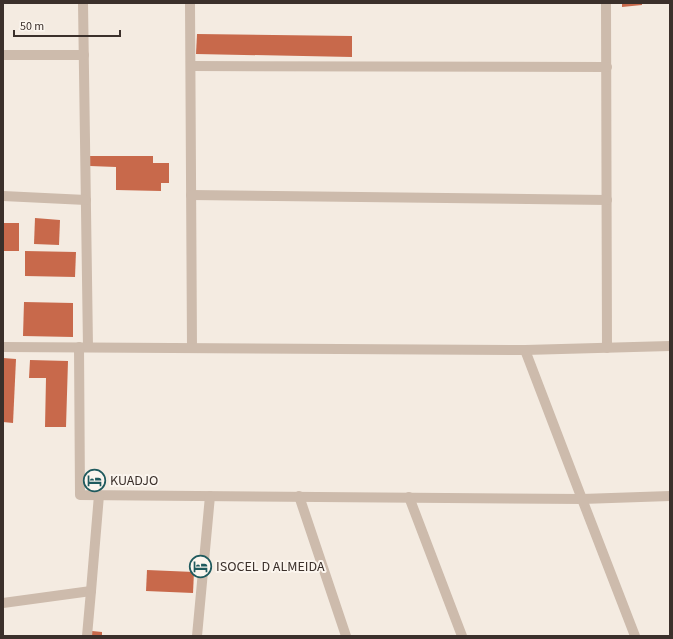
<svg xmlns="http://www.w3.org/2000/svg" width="673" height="639" font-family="'Source Sans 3',sans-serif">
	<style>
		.building { fill: #c8694b }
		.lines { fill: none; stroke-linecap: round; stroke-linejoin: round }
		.minor { stroke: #cdbbac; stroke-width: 10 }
		.labels { text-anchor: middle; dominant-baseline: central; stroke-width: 4; stroke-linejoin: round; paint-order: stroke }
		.poi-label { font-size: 14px; fill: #3b302b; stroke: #fbf5ee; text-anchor: start }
	</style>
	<rect width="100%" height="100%" fill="#f4ebe1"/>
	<g class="building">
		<path d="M622 3H642V5L622 7Z"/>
		<path d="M197 34 352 36V57L196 54Z"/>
		<path d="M90 156H153V163H169V183H161V191L116 190V167L90 166Z"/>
		<path d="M35 218 60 220 59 245 34 244Z"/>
		<rect x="3" y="223" width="16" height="28"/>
		<path d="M25 251 76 252 75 277 25 276Z"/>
		<path d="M24 302 73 303V337L23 336Z"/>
		<path d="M3 358 16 359 13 423 3 422Z"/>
		<path d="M30 360 68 361 66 427H45L46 378H29Z"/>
		<path d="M147 570 194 572 193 593 146 591Z"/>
		<path d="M92 631 102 632V636H92Z"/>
	</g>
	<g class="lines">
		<g class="minor">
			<path d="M83 3 88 347"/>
			<path d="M190 3 192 348"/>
			<path d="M606 3 607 348"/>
			<path d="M3 55H84"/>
			<path d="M191 66 607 67"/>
			<path d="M191 195 607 200"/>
			<path d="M3 196 86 200"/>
			<path d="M3 347 525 350 670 346"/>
			<path d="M79 347 80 495 582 499 670 496"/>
			<path d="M525 350 582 499 635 636"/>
			<path d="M299 496 346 636"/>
			<path d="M409 497 462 636"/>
			<path d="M3 603 91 591"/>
			<path d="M87 636 91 591 99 495"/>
			<path d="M197 636 210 496"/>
		</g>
	</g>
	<defs>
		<symbol id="hotel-ring" viewBox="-11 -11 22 22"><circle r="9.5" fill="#fbf5ee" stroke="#1f5a5e" stroke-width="1.5"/><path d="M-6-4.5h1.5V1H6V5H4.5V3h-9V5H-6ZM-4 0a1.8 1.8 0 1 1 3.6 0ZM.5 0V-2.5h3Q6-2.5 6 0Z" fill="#1f5a5e"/></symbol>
	</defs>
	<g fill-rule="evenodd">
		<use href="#hotel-ring" x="82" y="468" width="25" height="25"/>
		<use href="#hotel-ring" x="188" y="554" width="25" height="25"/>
	</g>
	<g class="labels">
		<g class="poi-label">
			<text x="110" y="481">KUADJO</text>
			<text x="216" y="567">ISOCEL D ALMEIDA</text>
		</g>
	</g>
	<rect width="673" height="639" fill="none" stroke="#3b302b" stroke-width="8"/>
	<path d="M14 30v6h106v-6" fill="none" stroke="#3b302b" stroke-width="2"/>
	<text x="20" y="30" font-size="12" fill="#3b302b" stroke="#fbf5ee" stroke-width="3" paint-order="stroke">50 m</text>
</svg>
